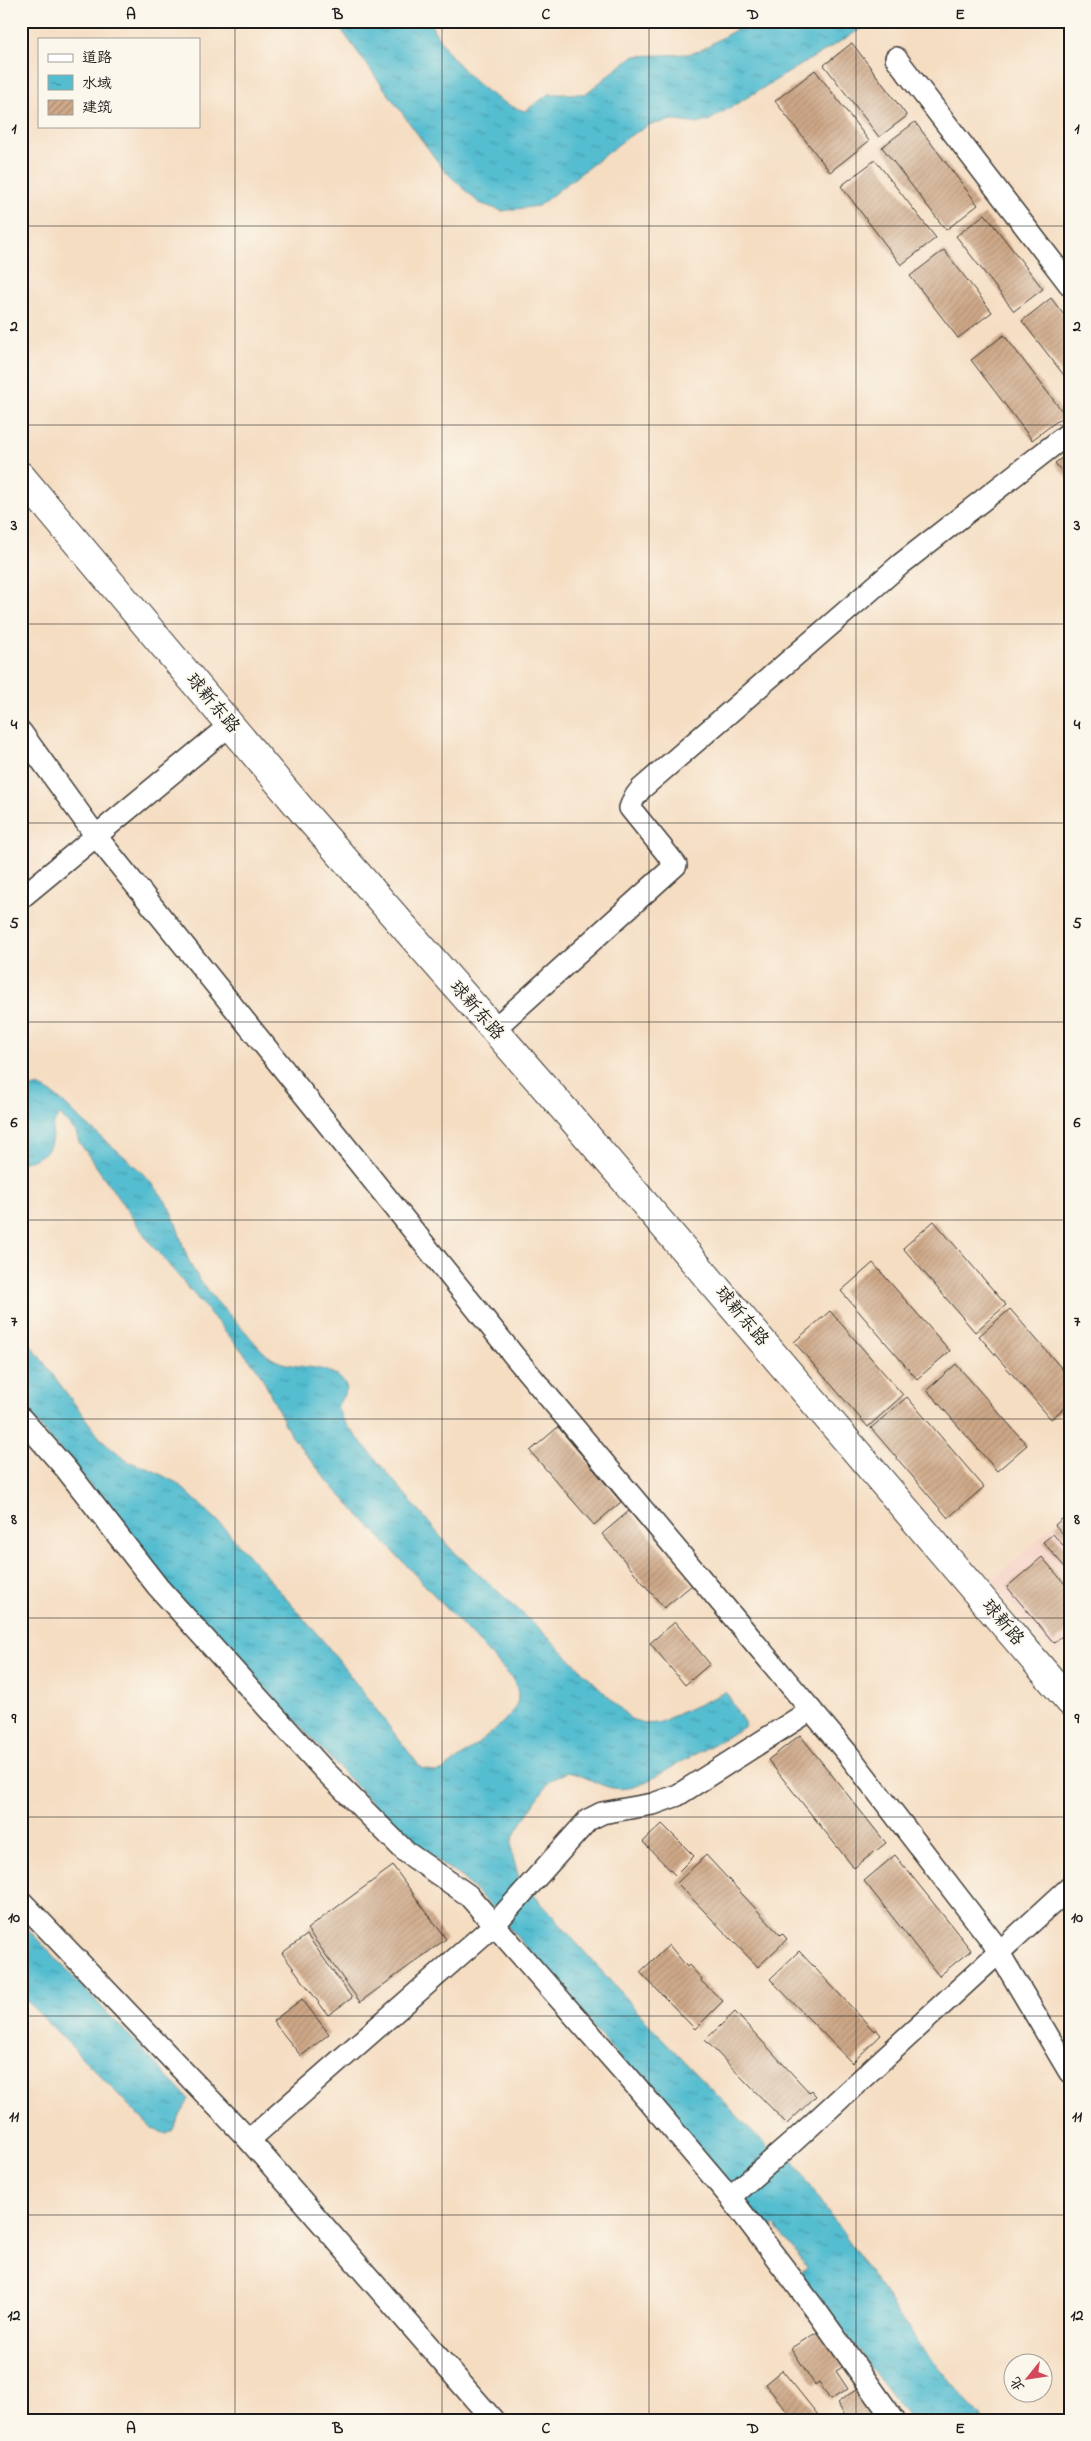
<svg xmlns="http://www.w3.org/2000/svg" width="1091" height="2441" font-family="'Indie Flower','LXGW WenKai TC',sans-serif">
	<style>
		.built { fill: #f6d1c5 }
		.water { fill: url(#water-ripples); stroke: #386c76 }
		.building { fill: url(#building-hatch) }
		.lines { fill: none; stroke-linecap: round; stroke-linejoin: round }
		.street-casing { stroke: #3d3935; stroke-width: 24 }
		.secondary-casing { stroke: #3d3935; stroke-width: 30 }
		.street { stroke: #fff; stroke-width: 21 }
		.secondary { stroke: #fff; stroke-width: 28 }
		.grid { fill: none; stroke: #1c1c1c; stroke-width: 1; stroke-opacity: 0.55 }
		.labels { text-anchor: middle; dominant-baseline: central; stroke-width: 4; stroke-linejoin: round; paint-order: stroke }
		.street-label { font-size: 18px; fill: #1c1c1c; stroke: #fbf7ec }
		.neatline { fill: none; stroke: #1c1c1c; stroke-width: 2 }
		.grid-label { font-size: 16px; text-anchor: middle; font-weight: bold; fill: #1c1c1c }
	</style>
	<defs>
		<pattern id="water-ripples" width="26" height="14" patternUnits="userSpaceOnUse" patternTransform="scale(1.25)"><rect width="26" height="14" fill="#54bdd0"/><path d="M2 4q2-2 4 0t4 0M15 11q2-2 4 0t4 0" fill="none" stroke="#4599a8"/></pattern>
		<pattern id="building-hatch" width="6" height="6" patternUnits="userSpaceOnUse" patternTransform="scale(1.25)"><rect width="6" height="6" fill="#cda787"/><path d="M-1 1l2-2M0 6l6-6M5 7l2-2" fill="none" stroke="#af8f74"/></pattern>
	</defs>
	<rect width="100%" height="100%" fill="#fbf7ec"/>
	<filter id="ink" filterUnits="userSpaceOnUse"><feTurbulence type="fractalNoise" baseFrequency=".02" numOctaves="2"/><feDisplacementMap in="SourceGraphic" scale="10" xChannelSelector="R" yChannelSelector="G"/><feConvolveMatrix kernelMatrix="1 2 1 2 8 2 1 2 1" color-interpolation-filters="sRGB"/></filter>
	<filter id="wash" filterUnits="userSpaceOnUse"><feTurbulence type="fractalNoise" baseFrequency=".0096" numOctaves="4" result="noise"/><feDisplacementMap in="SourceGraphic" scale="20" xChannelSelector="R" yChannelSelector="G"/><feGaussianBlur stdDeviation="1.12" result="paint"/><feColorMatrix in="noise" values="0 0 0 0 0 0 0 0 0 0 0 0 0 0 0 0 0 1.4 0 .05"/><feComposite in="paint" operator="in"/></filter>
	<g filter="url(#wash)">
		<rect width="100%" height="100%" fill="#f5ddc2"/>
		<path class="built" d="M1070 1509V1643L1056 1655 992 1582Z"/>
		<g class="water">
			<path d="M335 21H429C446 56 486 101 525 111L549 94H585L633 56 688 54 699 51 751 21H874L708 121 697 124 673 120 649 125 628 137 538 206 502 211 479 203 443 169Z"/>
			<path d="M38 1086C57 1093 69 1110 85 1123 112 1148 146 1170 166 1202 177 1220 180 1240 188 1259 200 1287 223 1308 244 1330 254 1341 263 1355 277 1361 299 1371 337 1361 347 1389L337 1407 342 1419 450 1548 545 1634 631 1719 644 1724 658 1723 726 1692 746 1726 642 1784C608 1798 596 1777 567 1772 562 1775 555 1777 550 1781 546 1785 513 1835 512 1840 510 1853 516 1866 519 1878L653 2029 784 2164 792 2159 921 2347 983 2420H910L800 2273 807 2267 775 2225 766 2232 489 1904 462 1878 430 1855 383 1815 147 1562 85 1479 21 1405V1332L100 1438 127 1461 152 1470 177 1483 218 1521 325 1643 421 1768 435 1772 442 1771C460 1757 510 1723 517 1703 520 1693 516 1685 511 1677L331 1485 290 1434 259 1371 151 1244 79 1142 76 1132 60 1115C45 1129 60 1144 40 1156 33 1160 29 1162 21 1162V1092Z"/>
			<path d="M21 1922 189 2099 172 2131 167 2134 152 2129 29 2003 21 1999Z"/>
		</g>
		<g id="blocks">
			<g class="building">
				<path d="M852 43 907 116 879 137 824 65Z"/>
				<path d="M815 70 869 141 830 172 775 101Z"/>
				<path d="M915 122 978 205 946 230 882 147Z"/>
				<path d="M875 160 936 238 901 265 841 186Z"/>
				<path d="M985 214 1043 289 1014 311 956 236Z"/>
				<path d="M944 250 992 312 958 338 910 276Z"/>
				<path d="M1051 298 1070 323V383L1022 321Z"/>
				<path d="M1004 335 1065 415 1032 440 971 360Z"/>
				<path d="M1070 452V482L1055 463Z"/>
				<path d="M934 1221 1006 1305 975 1332 903 1248Z"/>
				<path d="M873 1263 950 1351 917 1379 841 1291Z"/>
				<path d="M1010 1309 1070 1378V1403L1051 1419 979 1336Z"/>
				<path d="M830 1311 903 1395 868 1427 794 1342Z"/>
				<path d="M956 1364 1027 1445 997 1471 927 1390Z"/>
				<path d="M907 1397 984 1487 948 1518 871 1428Z"/>
				<path d="M558 1427 621 1502 594 1525 530 1451Z"/>
				<path d="M629 1511 692 1585 664 1608 602 1534Z"/>
				<path d="M1070 1512V1542L1055 1525Z"/>
				<path d="M1053 1534 1070 1553V1573L1043 1542Z"/>
				<path d="M1042 1557 1070 1590V1629L1054 1643 1007 1587Z"/>
				<path d="M675 1622 710 1664 685 1685 650 1643Z"/>
				<path d="M800 1735 886 1843 854 1868 768 1760Z"/>
				<path d="M662 1824 694 1856 675 1875 643 1842Z"/>
				<path d="M706 1855 780 1935 782 1933 787 1939 758 1967 677 1883Z"/>
				<path d="M895 1855 971 1950 939 1976 864 1881Z"/>
				<path d="M393 1866 446 1939 360 2002 307 1929Z"/>
				<path d="M307 1935 352 1998 328 2015 282 1953Z"/>
				<path d="M669 1945 687 1967 689 1965 702 1979 701 1981 723 2001 695 2029 640 1972Z"/>
				<path d="M799 1951 874 2031 876 2029 881 2035 852 2063 770 1979Z"/>
				<path d="M302 1999 329 2034 301 2056 273 2021Z"/>
				<path d="M735 2012 809 2092 811 2090 816 2096 787 2124 705 2040Z"/>
				<path d="M821 2330 844 2366 836 2371 848 2389 830 2400 819 2382 815 2385 791 2348Z"/>
				<path d="M782 2370 818 2415 812 2420H794L765 2384Z"/>
				<path d="M858 2388 881 2420H848L837 2403Z"/>
			</g>
		</g>
	</g>
	<g filter="url(#ink)">
		<use href="#blocks" fill-opacity="0" stroke="#3d3935" stroke-width="1"/>
		<g class="lines">
			<defs>
				<g id="street">
					<path d="M896 58 1070 285"/>
					<path d="M21 732 96 836 515 1357 848 1754 992 1941 1070 2073"/>
					<path d="M21 898 230 725"/>
					<path d="M493 1030 676 865 630 808 634 798 641 789 901 564 1070 432"/>
					<path d="M21 1418 66 1469 158 1587 323 1769 406 1852 468 1895 630 2079 730 2197 818 2313 894 2420"/>
					<path d="M21 1901 249 2140 493 2420"/>
					<path d="M249 2140 494 1925 588 1820 602 1813 653 1804 678 1795 811 1710"/>
					<path d="M730 2197 793 2142 1070 1887"/>
				</g>
				<path id="secondary" d="M21 476 305 814 569 1115 1070 1702"/>
			</defs>
			<use href="#street" class="street-casing"/>
			<use href="#secondary" class="secondary-casing"/>
			<use href="#street" class="street"/>
			<use href="#secondary" class="secondary"/>
		</g>
	</g>
	<path class="grid" d="M235 21V2420M442 21V2420M649 21V2420M856 21V2420M21 226H1070M21 425H1070M21 624H1070M21 823H1070M21 1022H1070M21 1220H1070M21 1419H1070M21 1618H1070M21 1817H1070M21 2016H1070M21 2215H1070"/>
	<g class="labels">
		<g class="street-label">
			<text transform="translate(212 704) rotate(50)">球新东路</text>
			<text transform="translate(476 1011) rotate(49)">球新东路</text>
			<text transform="translate(741 1317) rotate(50)">球新东路</text>
			<text transform="translate(1002 1623) rotate(50)">球新路</text>
		</g>
	</g>
	<rect width="1091" height="2441" fill="none" stroke="#fbf7ec" stroke-width="55"/>
	<rect x="38" y="38" width="162" height="90" fill="#fbf7ec" stroke="#a29f99"/>
	<rect x="48" y="54" width="25" height="8" fill="#ffffff" stroke="#a29f99"/>
	<text x="82" y="62" font-size="15" fill="#1c1c1c">道路</text>
	<rect x="48" y="75" width="25" height="15" fill="url(#water-ripples)" stroke="#a29f99"/>
	<text x="82" y="88" font-size="15" fill="#1c1c1c">水域</text>
	<rect x="48" y="100" width="25" height="15" fill="url(#building-hatch)" stroke="#a29f99"/>
	<text x="82" y="112" font-size="15" fill="#1c1c1c">建筑</text>
	<g transform="translate(1028 2378) rotate(240)"><circle r="24" fill="#fbf7ec" stroke="#a29f99"/>
	<path d="M0-4L9 19L0 12L-9 19Z" fill="#d1495b"/>
	<text y="-8" font-size="14" font-weight="bold" text-anchor="middle" fill="#1c1c1c">北</text>
	</g>
	<rect x="28" y="28" width="1036" height="2386" class="neatline"/>
	<g class="grid-label">
		<text x="131" y="19">A</text>
		<text x="338" y="19">B</text>
		<text x="546" y="19">C</text>
		<text x="753" y="19">D</text>
		<text x="960" y="19">E</text>
		<text x="14" y="133">1</text>
		<text x="1077" y="133">1</text>
		<text x="14" y="331">2</text>
		<text x="1077" y="331">2</text>
		<text x="14" y="530">3</text>
		<text x="1077" y="530">3</text>
		<text x="14" y="729">4</text>
		<text x="1077" y="729">4</text>
		<text x="14" y="928">5</text>
		<text x="1077" y="928">5</text>
		<text x="14" y="1127">6</text>
		<text x="1077" y="1127">6</text>
		<text x="14" y="1326">7</text>
		<text x="1077" y="1326">7</text>
		<text x="14" y="1524">8</text>
		<text x="1077" y="1524">8</text>
		<text x="14" y="1723">9</text>
		<text x="1077" y="1723">9</text>
		<text x="14" y="1922">10</text>
		<text x="1077" y="1922">10</text>
		<text x="14" y="2121">11</text>
		<text x="1077" y="2121">11</text>
		<text x="14" y="2320">12</text>
		<text x="1077" y="2320">12</text>
		<text x="131" y="2433">A</text>
		<text x="338" y="2433">B</text>
		<text x="546" y="2433">C</text>
		<text x="753" y="2433">D</text>
		<text x="960" y="2433">E</text>
	</g>
</svg>
